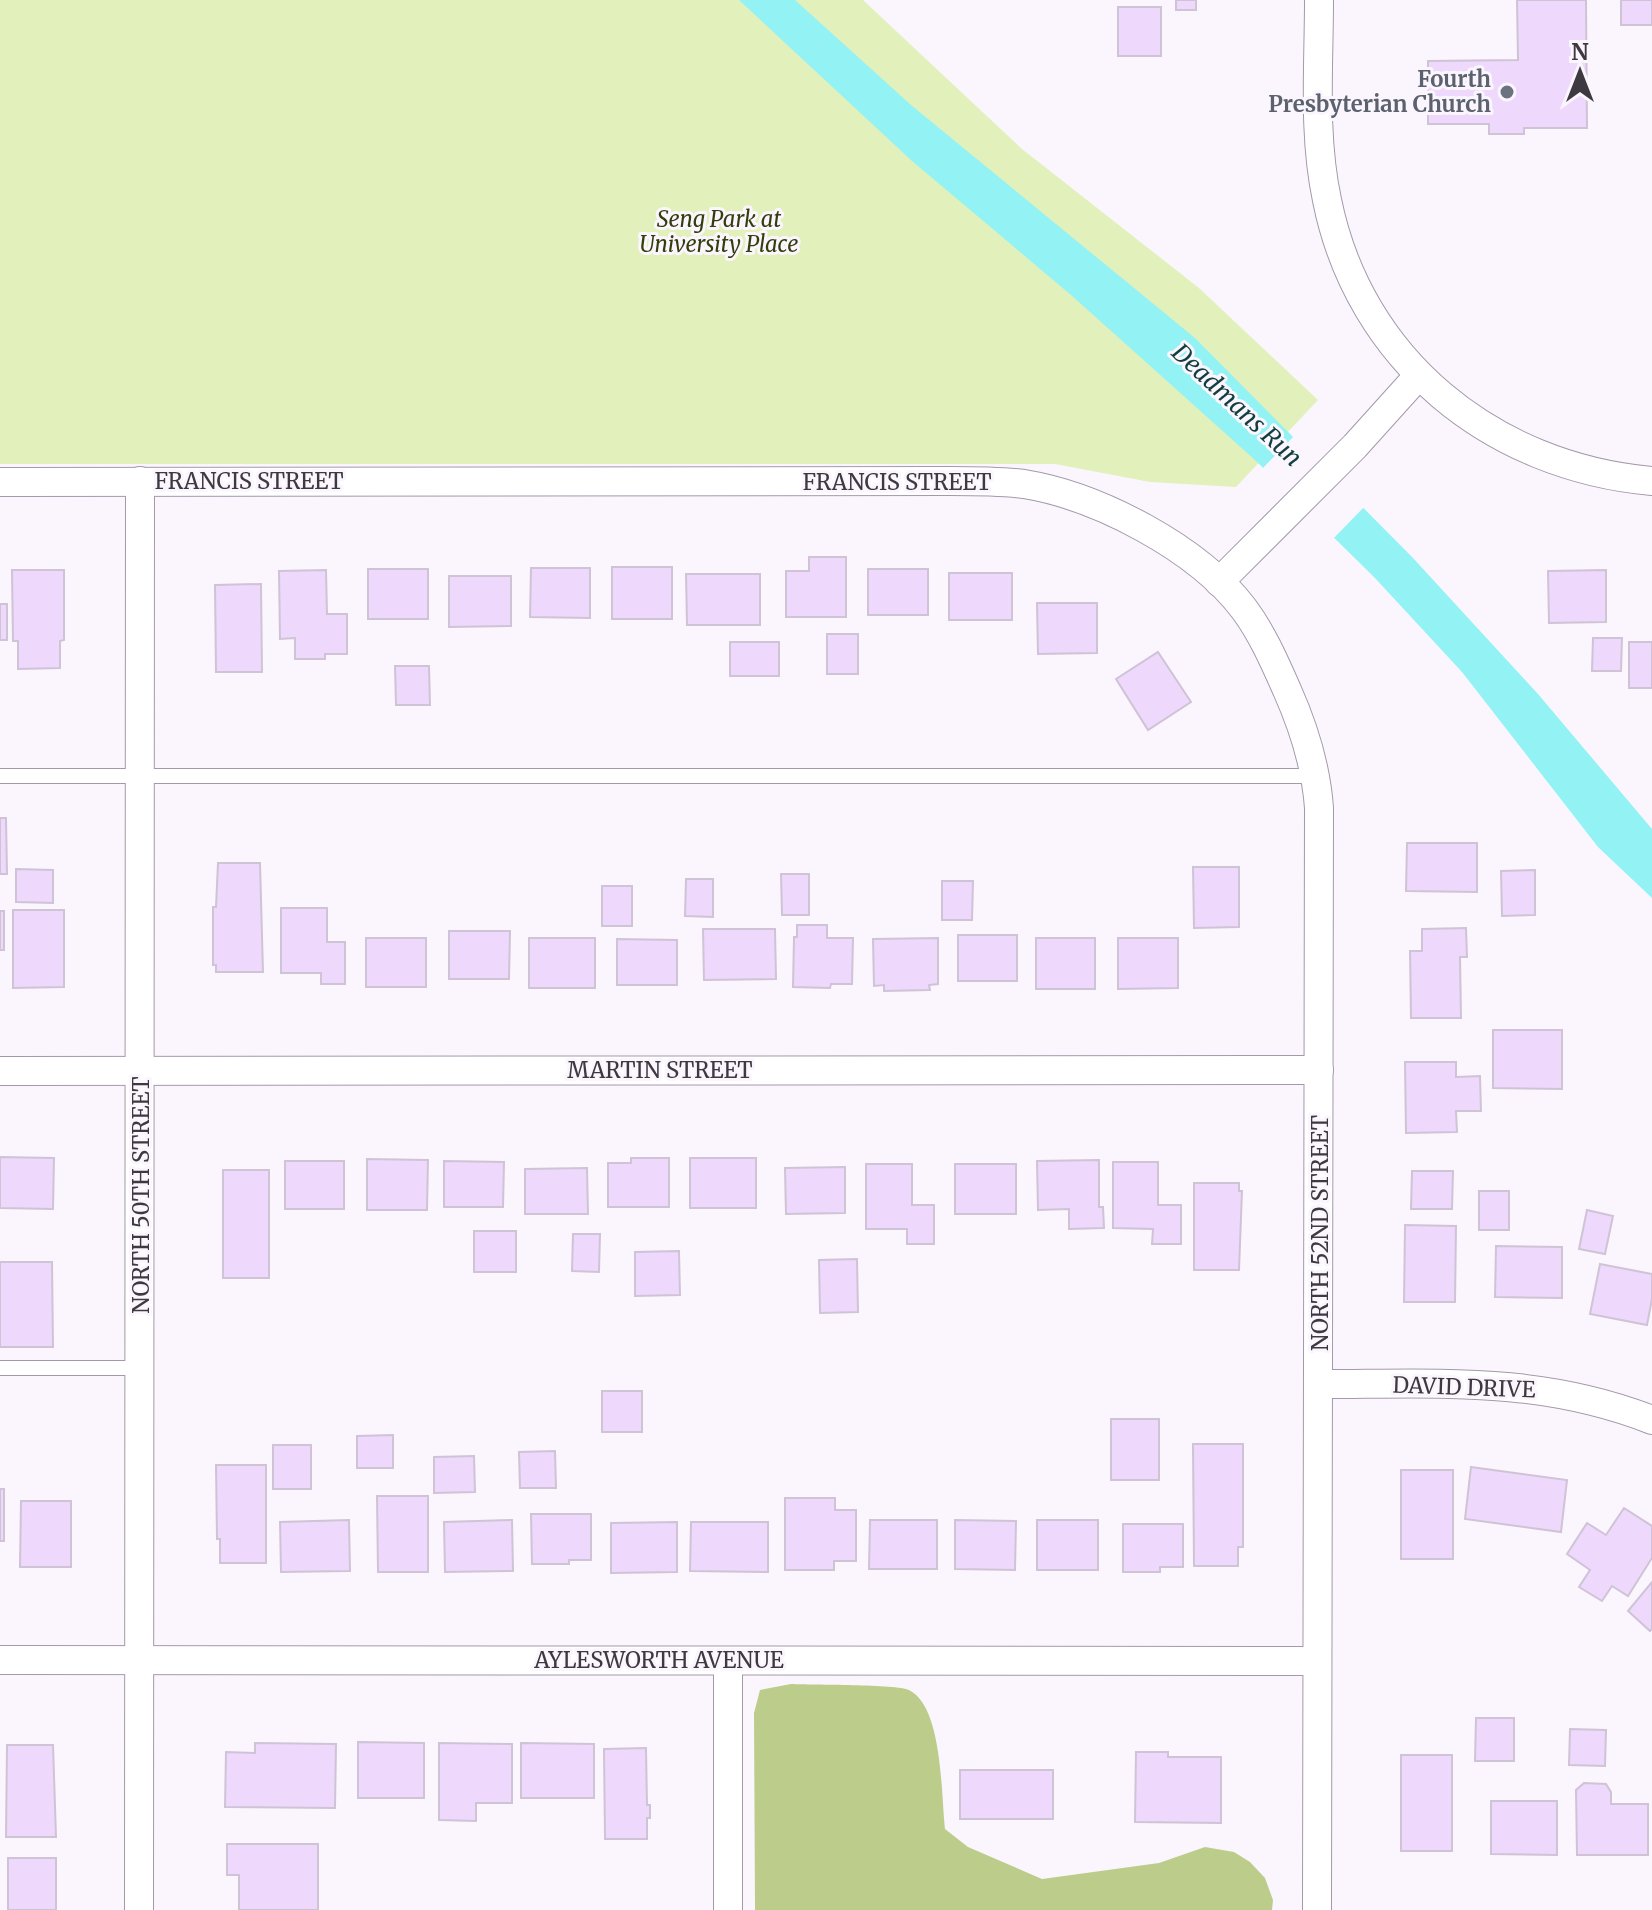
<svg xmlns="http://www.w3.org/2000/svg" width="1652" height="1910" font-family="Merriweather,serif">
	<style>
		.green { fill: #e2f0bc }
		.forest { fill: #bccd8b }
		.water { fill: #93f2f4 }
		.pier { fill: #fbf6fe }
		.building { fill: #eed8fc; stroke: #cfc3d6; stroke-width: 2 }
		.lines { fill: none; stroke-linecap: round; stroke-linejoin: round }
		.lane-casing { stroke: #a498ab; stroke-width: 16 }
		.street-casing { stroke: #a498ab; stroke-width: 30 }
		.lane { stroke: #fff; stroke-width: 14 }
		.street { stroke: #fff; stroke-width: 28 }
		.worship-dot { fill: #6b7280; stroke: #fbf6fe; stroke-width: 3 }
		.labels { text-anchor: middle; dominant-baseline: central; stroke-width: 6; stroke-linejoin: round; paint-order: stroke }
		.worship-label { font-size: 22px; font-weight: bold; fill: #5b616d; stroke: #fbf6fe; text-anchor: end }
		.park-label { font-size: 22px; font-style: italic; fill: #343e0c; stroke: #fbf6fe }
		.street-label { font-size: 22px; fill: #3e3941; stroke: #fbf6fe }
		.water-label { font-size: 24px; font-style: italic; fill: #113f40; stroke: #fbf6fe }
	</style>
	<rect width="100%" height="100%" fill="#fbf6fe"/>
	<path class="green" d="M0 0H863L1022 149 1199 288 1318 400 1236 487 1150 482 1055 464H0Z"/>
	<path class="forest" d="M791 1684C811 1685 897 1684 909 1690 943 1707 941 1794 945 1829L968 1847 1042 1879 1159 1863 1205 1847 1234 1852 1250 1862 1265 1878 1273 1900 1272 1910H755L754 1713 760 1690Z"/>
	<path class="water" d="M739 0H795L911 105 1195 338 1413 558 1538 694 1652 829V898L1598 847 1462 672 1374 577 1255 460 1071 295 912 161Z"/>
	<path class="pier" d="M1296 434 1366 505 1331 541 1260 471Z"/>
	<g class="building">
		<rect x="1176" y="0" width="20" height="10"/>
		<path d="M1517 0H1586L1587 128H1524V134H1489V124H1428V61L1518 60Z"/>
		<rect x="1621" y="0" width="31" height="25"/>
		<rect x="1118" y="7" width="43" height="49"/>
		<path d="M809 557H846V617H786V571H809Z"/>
		<rect x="612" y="567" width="60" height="52"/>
		<path d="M531 568H590V618L530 617Z"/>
		<rect x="368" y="569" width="60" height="50"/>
		<rect x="868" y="569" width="60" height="46"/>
		<path d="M12 570H64V640L60 641V668L18 669V641H13Z"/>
		<path d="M326 570 327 614H347V654H325V659H295V638L280 639 279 571Z"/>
		<path d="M1606 570V622L1549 623 1548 571Z"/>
		<rect x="949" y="573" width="63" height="47"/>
		<path d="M686 574H760V625H687Z"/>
		<path d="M449 576H511V626L449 627Z"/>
		<path d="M261 584 262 672H216L215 585Z"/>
		<path d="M1037 603H1097V653L1038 654Z"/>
		<rect x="0" y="604" width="7" height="36"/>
		<rect x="827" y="634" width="31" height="40"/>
		<path d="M1593 638H1622L1621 671H1592Z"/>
		<rect x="730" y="642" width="49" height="34"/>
		<rect x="1629" y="642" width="23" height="46"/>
		<path d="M1158 652 1191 702 1148 730 1116 679Z"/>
		<path d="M395 666H429L430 705H396Z"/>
		<path d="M0 818H6L7 874H0Z"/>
		<path d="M1407 843H1477V892L1406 891Z"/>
		<path d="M218 863H260L263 972H216V965H213V907H216Z"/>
		<path d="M1193 867H1239V927L1194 928Z"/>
		<path d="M16 869 53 870V903L16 902Z"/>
		<path d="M1535 870V915L1502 916 1501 871Z"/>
		<path d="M781 874H809V915H782Z"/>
		<path d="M686 879H713V917L685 916Z"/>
		<path d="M942 881H973L972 920H942Z"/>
		<rect x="602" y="886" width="30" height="40"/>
		<path d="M281 908H327V942H345V984H321V973H281Z"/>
		<path d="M13 910H64V987L13 988Z"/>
		<rect x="0" y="911" width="4" height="39"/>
		<path d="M797 925H827V938H853L852 984H831L830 988 793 987 794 937H797Z"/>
		<path d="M1466 928 1467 957H1460L1461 1018H1411L1410 951H1422V929Z"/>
		<path d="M703 929H775L776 979 704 980Z"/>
		<path d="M449 931H510L509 979H449Z"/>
		<rect x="958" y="935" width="59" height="46"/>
		<rect x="366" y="938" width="60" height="49"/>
		<rect x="529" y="938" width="66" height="50"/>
		<path d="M938 938V984L929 985 930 990 884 991V985L874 986 873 939Z"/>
		<rect x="1036" y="938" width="59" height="51"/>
		<path d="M1118 938H1178V988L1118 989Z"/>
		<path d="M617 939 677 940V985H617Z"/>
		<path d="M1493 1030H1562V1089L1493 1088Z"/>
		<path d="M1405 1062H1456V1077L1480 1076 1481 1111H1456L1457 1132 1406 1133Z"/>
		<path d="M0 1157 54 1158 53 1209 0 1208Z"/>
		<path d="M631 1158H669V1207H608V1163H631Z"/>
		<rect x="690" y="1158" width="66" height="50"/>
		<path d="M367 1159 428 1160 427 1210H367Z"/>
		<path d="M1099 1160V1207H1103L1104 1228 1069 1229V1209L1038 1210 1037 1161Z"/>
		<rect x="285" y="1161" width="59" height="48"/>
		<path d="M444 1161 504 1162 503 1207H444Z"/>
		<path d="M1113 1162H1158V1205H1181V1244H1152L1153 1229 1113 1228Z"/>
		<path d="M866 1164H912V1205H934V1244H907V1229H866Z"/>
		<rect x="955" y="1164" width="61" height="50"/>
		<path d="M845 1167V1213L786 1214 785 1168Z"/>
		<path d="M587 1168 588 1214H525V1169Z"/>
		<rect x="223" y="1170" width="46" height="108"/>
		<path d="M1412 1171H1453L1452 1209H1411Z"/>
		<path d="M1194 1183H1239V1191H1242L1239 1270H1194Z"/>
		<rect x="1479" y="1191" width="30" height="39"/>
		<path d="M1587 1210 1613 1216 1605 1254 1579 1249Z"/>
		<path d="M1405 1225 1456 1226 1455 1302H1404Z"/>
		<rect x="474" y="1231" width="42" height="41"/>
		<path d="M573 1234H600L599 1272 572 1271Z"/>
		<path d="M1496 1246 1562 1247V1298L1495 1297Z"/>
		<path d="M679 1251 680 1295 635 1296V1252Z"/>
		<path d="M857 1259 858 1312 820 1313 819 1260Z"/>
		<path d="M0 1262H52L53 1347H0Z"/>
		<path d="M1600 1264 1652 1274V1299L1647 1325 1590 1314Z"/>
		<rect x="602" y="1391" width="40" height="41"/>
		<rect x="1111" y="1419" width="48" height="61"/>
		<path d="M393 1435V1468H357V1436Z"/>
		<path d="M1193 1444H1243V1547H1238V1566H1194Z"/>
		<rect x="273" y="1445" width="38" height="44"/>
		<path d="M555 1451 556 1488H520L519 1452Z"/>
		<path d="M474 1456 475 1492 434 1493V1457Z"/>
		<path d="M216 1465H266V1563H220V1539H217Z"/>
		<path d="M1471 1467 1567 1480 1561 1532 1465 1519Z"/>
		<rect x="1401" y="1470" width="52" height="89"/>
		<rect x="0" y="1489" width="4" height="52"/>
		<path d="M377 1496H428V1572H378Z"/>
		<path d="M785 1498H835V1510H856V1561H834V1570H785Z"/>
		<path d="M21 1501H71V1567H20Z"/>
		<path d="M1624 1508 1652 1526V1558L1628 1596 1612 1586 1602 1601 1579 1587 1590 1570 1567 1554 1587 1523 1606 1535Z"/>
		<path d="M531 1514H591V1560H569V1564H532Z"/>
		<path d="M349 1520 350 1571 281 1572 280 1522Z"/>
		<path d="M512 1520 513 1571 445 1572 444 1522Z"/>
		<path d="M870 1520H937V1569H869Z"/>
		<path d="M955 1520 1016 1521 1015 1570 955 1569Z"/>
		<rect x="1037" y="1520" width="61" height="50"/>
		<path d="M677 1522V1572L611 1573V1523Z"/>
		<path d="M691 1522H768V1572L690 1571Z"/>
		<path d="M1123 1524H1183V1567H1160V1572H1123Z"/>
		<path d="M1652 1582V1629L1650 1631 1628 1611Z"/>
		<path d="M1476 1718H1514V1761H1475Z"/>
		<path d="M1570 1729 1606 1730 1605 1766 1569 1765Z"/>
		<path d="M358 1742 424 1743V1798H358Z"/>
		<path d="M255 1743 336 1744 335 1808 225 1807 226 1752 255 1753Z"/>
		<path d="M439 1743 512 1744V1803H476V1821L439 1820Z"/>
		<path d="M521 1743 594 1744V1798H521Z"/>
		<path d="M7 1745H53L56 1837H6Z"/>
		<path d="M646 1748 647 1805H650V1818H647V1839H605L604 1749Z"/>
		<path d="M1136 1752H1168V1757H1221V1823L1135 1822Z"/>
		<rect x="1401" y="1755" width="51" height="96"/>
		<rect x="960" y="1770" width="93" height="49"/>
		<path d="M1584 1783 1606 1784 1611 1792V1804H1648V1855H1577L1576 1790Z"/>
		<path d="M1491 1801H1557V1855L1491 1854Z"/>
		<path d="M227 1844H318V1910H239V1875H227Z"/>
		<rect x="8" y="1858" width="48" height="52"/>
	</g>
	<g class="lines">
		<defs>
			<g id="lane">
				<path d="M0 776H1316"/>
				<path d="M0 1368H141"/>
			</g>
			<g id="street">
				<path d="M1319 0C1319 66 1313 135 1327 200 1359 360 1492 467 1652 481"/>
				<path d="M0 482 950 481C975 481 1000 481 1024 484 1098 496 1198 548 1244 609 1262 633 1275 663 1287 690 1304 728 1316 766 1319 808L1317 1910"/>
				<path d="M1219 582 1355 446 1419 375"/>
				<path d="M0 1071 1319 1070"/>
				<path d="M1320 1384C1437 1384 1540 1376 1652 1420"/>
				<path d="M0 1660 1317 1661"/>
				<path d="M139 1910 140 481"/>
				<path d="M728 1910V1661"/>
			</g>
		</defs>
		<use href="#lane" class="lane-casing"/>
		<use href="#street" class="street-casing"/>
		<use href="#lane" class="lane"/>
		<use href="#street" class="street"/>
	</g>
	<circle class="worship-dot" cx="1507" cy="92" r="8"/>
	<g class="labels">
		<g class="worship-label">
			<text x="1491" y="79">Fourth<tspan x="1491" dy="25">Presbyterian Church</tspan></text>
		</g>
		<g class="park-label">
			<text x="719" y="219">Seng Park at<tspan x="719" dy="25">University Place</tspan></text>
		</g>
		<g class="street-label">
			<text x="249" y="481">FRANCIS STREET</text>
			<text x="897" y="482">FRANCIS STREET</text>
			<text x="660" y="1070">MARTIN STREET</text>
			<text transform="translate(141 1195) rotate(-90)">NORTH 50TH STREET</text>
			<text transform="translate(1320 1233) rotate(-90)">NORTH 52ND STREET</text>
			<text transform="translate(1464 1387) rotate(2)">DAVID DRIVE</text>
			<text x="659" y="1660">AYLESWORTH AVENUE</text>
		</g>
		<g class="water-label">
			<text transform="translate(1237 405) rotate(43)">Deadmans Run</text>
		</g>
	</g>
	<g transform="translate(1580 72)" stroke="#fbf6fe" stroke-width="6" paint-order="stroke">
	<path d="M0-6L14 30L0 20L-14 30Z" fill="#3e3941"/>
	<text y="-12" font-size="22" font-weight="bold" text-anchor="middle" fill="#3e3941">N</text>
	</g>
</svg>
